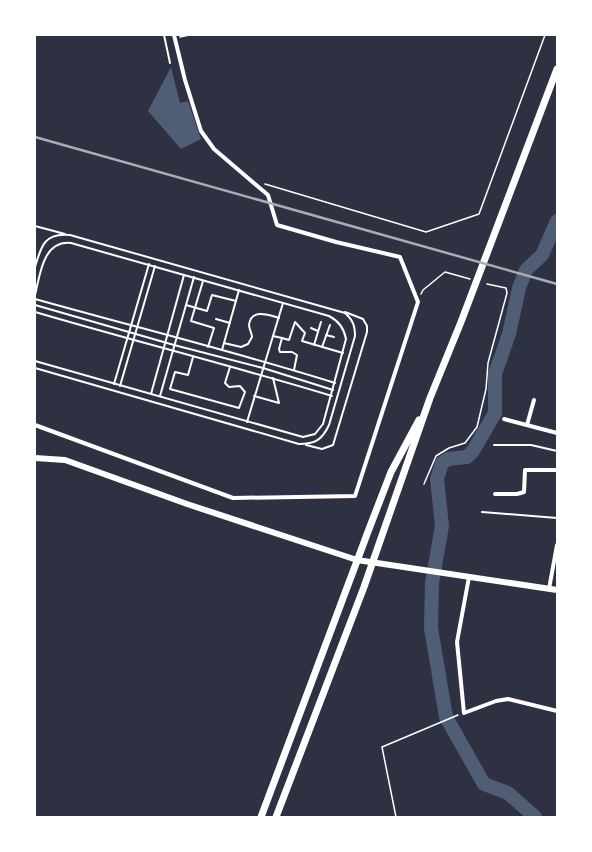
<svg xmlns="http://www.w3.org/2000/svg" width="592" height="852" font-family="'Times New Roman',serif">
	<style>
		.water { fill: #4f5d75 }
		.lines { fill: none; stroke-linecap: round; stroke-linejoin: round }
		.river { stroke: #4f5d75; stroke-width: 14 }
		.path { stroke: #fff; stroke-width: 1.5 }
		.service { stroke: #fff; stroke-width: 2 }
		.minor { stroke: #fff; stroke-width: 4 }
		.secondary { stroke: #fff; stroke-width: 6 }
		.trunk { stroke: #fff; stroke-width: 7 }
		.rail { stroke: #abadb3; stroke-width: 2.5 }
	</style>
	<rect width="100%" height="100%" fill="#2d3142"/>
	<path class="water" d="M171 67 180 103 188 101 201 139 181 149 148 111Z"/>
	<g class="lines">
		<path class="river" d="M535 817 508 793 484 784 446 717 431 628 432 583 442 526 437 479 442 463 448 459 467 457 473 451 495 413V374L509 334 519 288 526 270 542 255 557 221"/>
		<g class="path">
			<path d="M180 37 189 35"/>
			<path d="M265 184 426 232 479 214 545 35"/>
			<path d="M421 294 423 290 445 272 470 279"/>
			<path d="M424 484 436 456 449 448 465 443 477 427 486 389 488 363 507 293 506 288 487 284"/>
			<path d="M396 817 382 747 458 715"/>
		</g>
		<g class="service">
			<path d="M164 35 170 63"/>
			<path d="M35 226 65 234"/>
			<path d="M35 267C41 246 45 232 70 235L345 313C353 320 355 326 355 336L329 425C322 440 315 444 299 444"/>
			<path d="M203 281 191 321 214 328 208 347"/>
			<path d="M35 295C40 275 43 240 71 243L329 316C339 321 344 328 346 339L323 424 315 434 303 437 35 361"/>
			<path d="M35 299C135 327 236 352 335 383"/>
			<path d="M35 305 174 345 263 368 333 390"/>
			<path d="M186 305 207 311 212 295 236 301"/>
			<path d="M35 312C134 341 233 366 332 396"/>
			<path d="M216 319 230 323"/>
			<path d="M311 328 318 331"/>
			<path d="M326 335 334 337"/>
			<path d="M273 336 282 338 279 349 280 352H292L297 355 294 370"/>
			<path d="M282 338 289 340 295 322 305 333 302 341 343 353"/>
			<path d="M224 343 241 347 248 344 252 337C252 333 249 329 249 325 251 308 269 315 279 318"/>
			<path d="M314 345 321 322"/>
			<path d="M322 347 330 325"/>
			<path d="M222 350 239 290"/>
			<path d="M193 357 188 375 175 372 170 389 239 408 245 392 240 386 229 387 225 383 230 367"/>
			<path d="M35 368 299 444"/>
			<path d="M114 384 149 264"/>
			<path d="M120 386 155 266"/>
			<path d="M151 394 184 275"/>
			<path d="M160 396 194 277"/>
			<path d="M254 396 279 403 273 378"/>
			<path d="M247 422 283 303"/>
			<path d="M306 445 322 449 333 445 367 332V326L363 319 345 312"/>
			<path d="M494 445H531L557 451"/>
			<path d="M482 512 557 518"/>
		</g>
		<g class="minor">
			<path d="M504 419 557 433"/>
			<path d="M35 425 233 498 355 496 418 302 400 257 336 242 277 225 268 195 214 149 201 131 185 80 174 35"/>
			<path d="M527 425 534 400"/>
			<path d="M495 494H517L524 492 525 470H557"/>
			<path d="M469 577 457 642 464 713 496 701 508 699 557 711"/>
			<path d="M549 589 557 545"/>
		</g>
		<path class="secondary" d="M35 458 65 460 187 504 357 560 557 590"/>
		<g class="trunk">
			<path d="M261 817 369 529 391 472 419 420"/>
			<path d="M276 817 364 587 430 398 461 322 557 69"/>
		</g>
		<path class="rail" d="M35 137 557 284"/>
	</g>
	<rect width="592" height="852" fill="none" stroke="#ffffff" stroke-width="72"/>
</svg>
